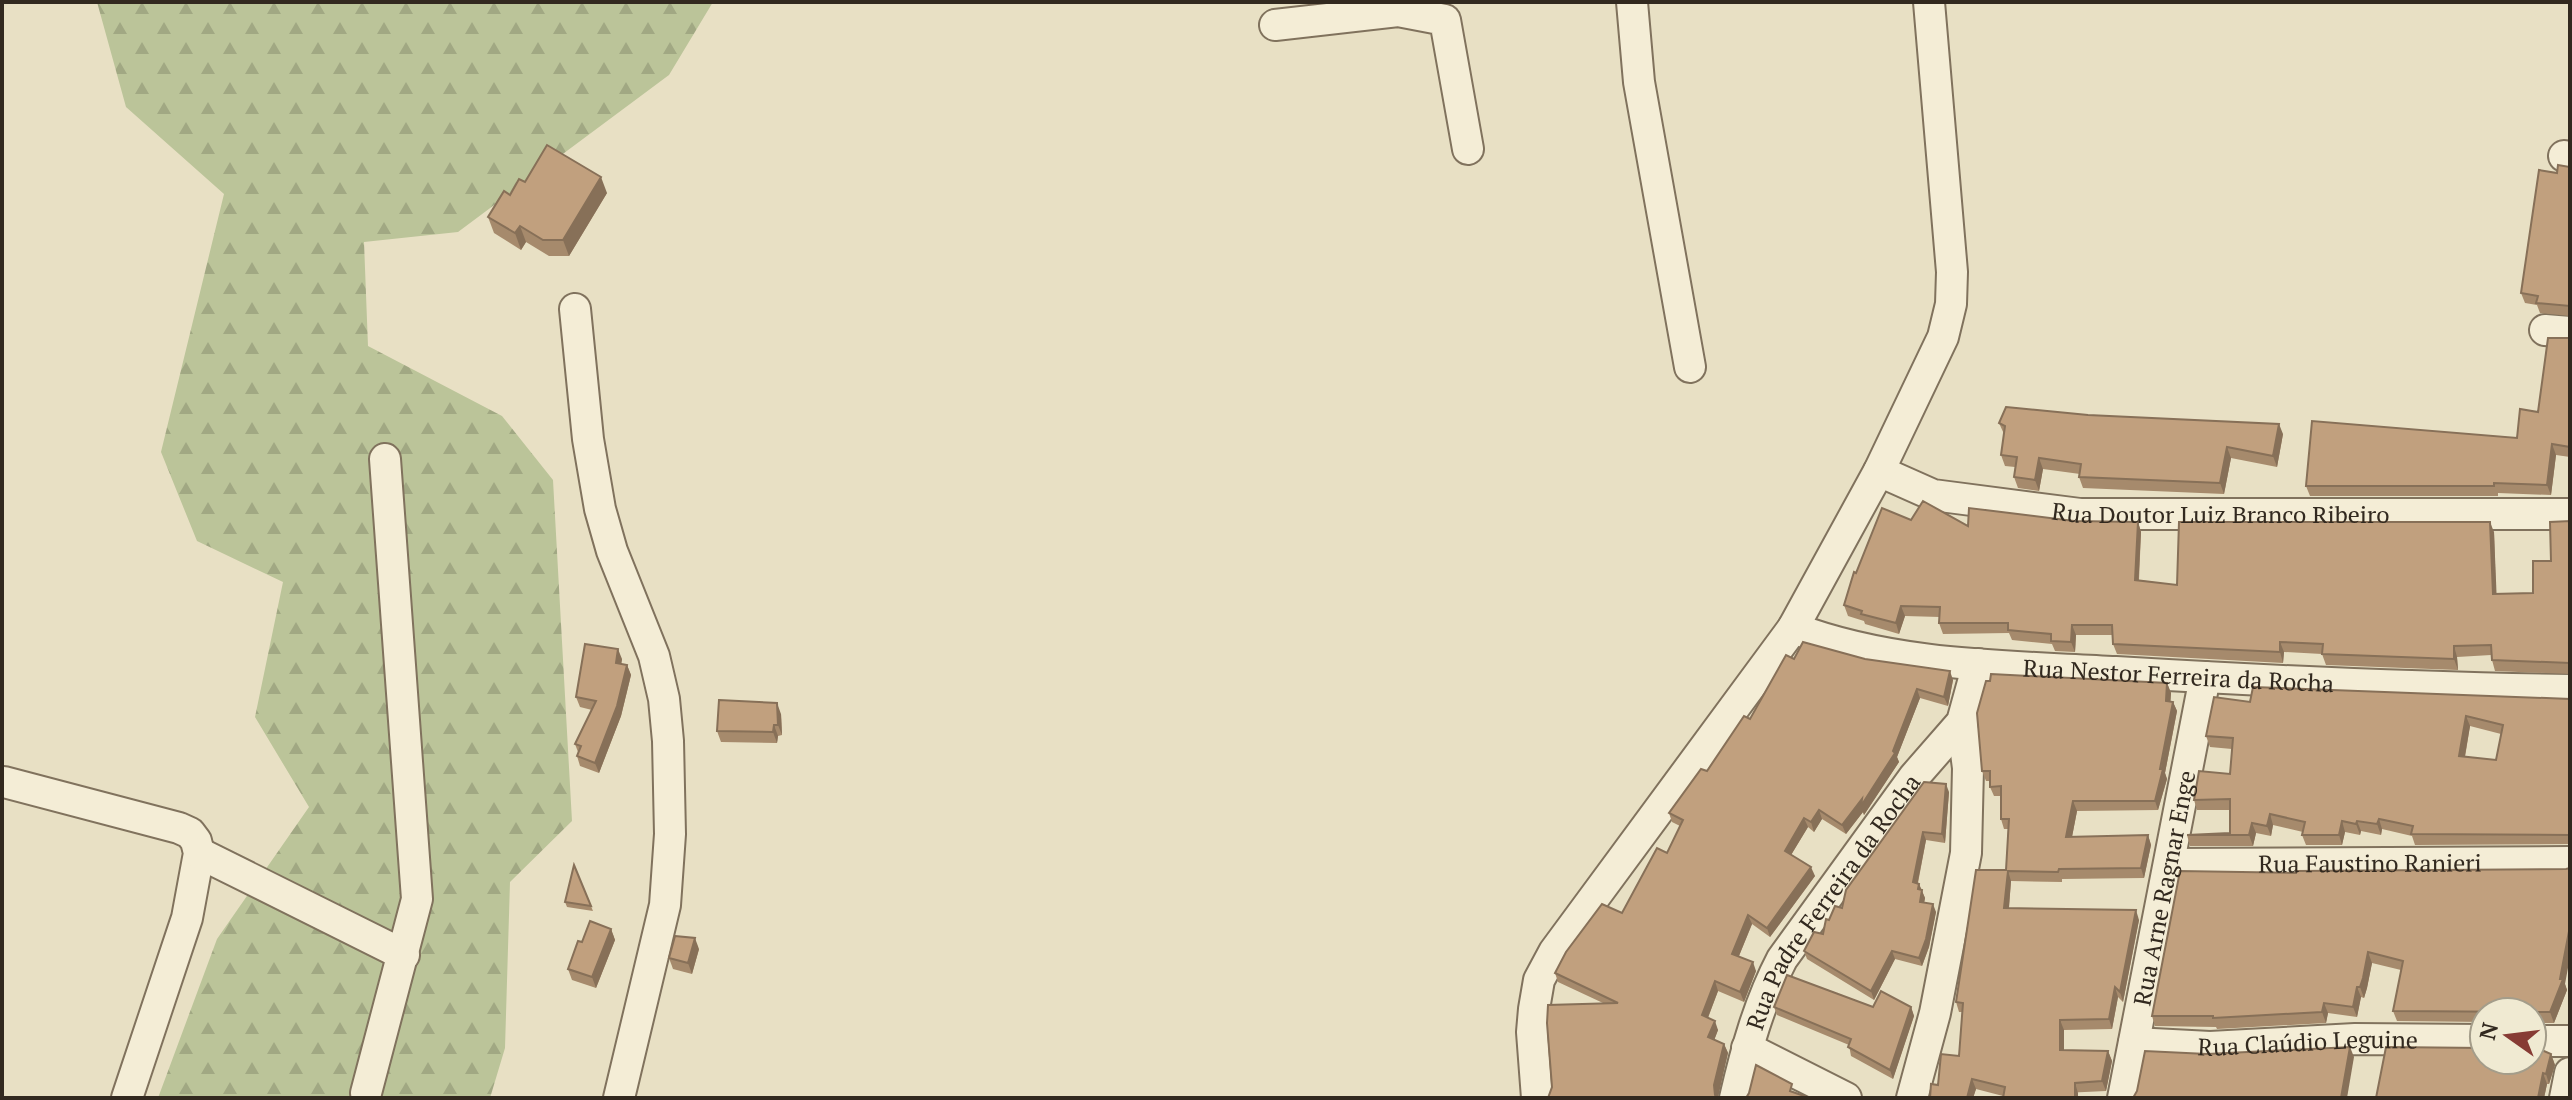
<svg xmlns="http://www.w3.org/2000/svg" width="2572" height="1100" font-family="'PT Serif',serif">
	<style>
		.forest { fill: url(#forest-firs) }
		.lines { fill: none; stroke-linecap: round; stroke-linejoin: round }
		.minor-casing { stroke: #80725d; stroke-width: 34 }
		.minor { stroke: #f4edd6; stroke-width: 30 }
		.wall { fill: #a68a6c; fill-rule: evenodd }
		.shaded-wall { fill: #877058 }
		.building { fill: #c1a07e; stroke: #877058; stroke-width: 2; fill-rule: evenodd }
		.labels { text-anchor: middle; dominant-baseline: central; stroke-width: 6; stroke-linejoin: round; paint-order: stroke }
		.street-label { font-size: 24px; fill: #32291f; stroke: #f0ead2 }
	</style>
	<defs>
		<pattern id="forest-firs" width="22" height="20" patternUnits="userSpaceOnUse" patternTransform="scale(2)"><rect width="22" height="20" fill="#bbc499"/><path d="M5 1l3.5 6h-7zM16 11l3.5 6h-7z" fill="#a1a883"/></pattern>
	</defs>
	<rect width="100%" height="100%" fill="#e8e0c4"/>
	<path class="forest" d="M97 2H713L669 75 458 232 364 242 368 346 502 416 553 480 572 821 510 882 505 1048 490 1098H158L217 939 309 807 255 717 283 582 197 541 161 452 224 194 126 107Z"/>
	<g class="lines">
		<defs>
			<g id="minor">
				<path d="M1632 2 1639 82 1690 367"/>
				<path d="M1275 25 1398 11 1445 20 1468 149"/>
				<path d="M2564 156 2570 157"/>
				<path d="M575 309 588 439 600 509 612 551 654 656 664 699 668 741 670 834 665 905 619 1098"/>
				<path d="M2545 330 2570 332"/>
				<path id="s1" d="M1879 471 1933 495 2080 514H2570"/>
				<path id="s2" d="M1793 628C1896 667 2007 666 2116 672 2267 681 2418 688 2570 690"/>
				<path d="M4 782 179 828 190 833 196 841 199 853 187 918 127 1098"/>
				<path d="M199 853 404 955"/>
				<path id="s3" d="M2170 864 2570 862"/>
				<path d="M2532 1041H2570"/>
				<path id="s4" d="M2134 1043 2210 1047 2355 1039 2484 1040"/>
				<path d="M1747 1048 1846 1098"/>
				<path d="M366 1093 417 899 385 459"/>
				<path d="M1537 1098 1532 1032 1534 1009 1539 980 1554 952 1793 628 1879 471 1943 337 1951 304 1952 272 1929 2"/>
				<path id="s5" d="M1735 1098C1746 1050 1759 1003 1782 959L1914 777 1962 722 1978 664"/>
				<path d="M1912 1098 1935 1013 1966 853 1968 768 1962 722"/>
				<path id="s6" d="M2123 1098 2205 677"/>
				<path d="M2565 1098 2570 1073"/>
			</g>
		</defs>
		<use href="#minor" class="minor-casing"/>
		<use href="#minor" class="minor"/>
	</g>
	<g class="wall">
		<path d="M2570 167V316L2540 313 2537 305 2525 303 2521 293 2557 173Z"/>
		<path d="M525 182 607 193 569 256H549L526 242 521 250 494 233 488 217 510 195Z"/>
		<path d="M2570 338V457L2556 455 2551 495 2498 493V496H2310L2306 486 2517 438 2538 412Z"/>
		<path d="M1999 423 2283 434 2277 467 2231 458 2224 494 2083 488 2079 477 2080 474 2043 469 2039 491 2018 488 2014 477 2015 467 2005 466 2001 455 2004 434Z"/>
		<path d="M1911 520 1968 526 2074 521 2138 522 2141 532 2139 580 2177 585 2494 532 2496 594 2533 593 2551 561 2570 521V674L2495 671 2492 660 2491 655 2457 657 2458 670 2326 665 2322 654 2284 652 2283 663 2117 654 2113 644V635H2076L2075 652 2055 651 2052 644 2012 640 2009 633 1943 634 1939 623 1940 617 1905 616 1899 634 1865 624 1864 621 1848 616 1844 605 1856 573Z"/>
		<path d="M622 659 621 664 627 665 631 675 621 716 599 773 580 766 577 756 578 752 575 744 592 710 580 707 576 697Z"/>
		<path d="M1794 659H1865L1953 680 1948 706 1920 698 1897 757 1899 762 1864 815 1863 812 1846 834 1822 819 1814 832 1808 827 1791 855 1815 876 1770 937 1752 924 1739 956 1756 971 1744 1002 1718 991 1708 1018 1718 1030 1714 1040 1724 1044 1728 1053 1717 1095 1603 1003 1558 982 1555 973 1622 913 1667 853 1680 826 1672 822 1669 813 1707 771 1750 719Z"/>
		<path d="M2167 683 2171 693 2170 701 2173 702 2177 711 2165 773 2167 779 2158 810 2077 811 2072 837 2148 835 2151 845 2144 878 2062 879V882L2011 881 2009 908 2139 920 2123 1002 2118 997 2112 1029 2064 1030V1050L2108 1051 2112 1061 2106 1091 2003 1096 1976 1089 1973 1098H1930L1959 1056 1962 1012H1959L1956 1002 2006 870 2008 829H2004L2001 819V796H1994L1990 787V781H1986L1982 771Z"/>
		<path d="M2570 699V844L2415 845 2412 836 2382 829 2381 835 2361 831 2360 835 2345 832 2342 845H2306L2302 835 2303 832 2273 825 2271 836 2256 833 2253 846H2190L2187 835 2230 833V810H2197L2194 800 2230 774 2232 749 2210 747 2206 736 2250 702ZM2470 726 2501 734 2496 760 2465 757Z"/>
		<path d="M781 714 782 735 778 736 777 743 721 742 717 731Z"/>
		<path d="M1949 792 1945 843 1926 840 1918 883 1919 884 1925 898 1924 902 1936 912 1929 947 1922 966 1895 959 1874 1000 1807 959 1804 951 1823 934 1829 920 1842 908Z"/>
		<path d="M574 865 593 911 567 907 565 902Z"/>
		<path d="M2180 871 2565 984 2567 990 2554 1023H2532V1012H2484V1022L2397 1021 2393 1011 2401 970 2372 963 2367 988 2364 998 2361 997 2357 1017 2328 1013 2326 1023 2217 1029 2216 1027 2155 1026 2152 1016Z"/>
		<path d="M611 929 615 940 596 988 572 980 568 969Z"/>
		<path d="M699 949 692 974 673 969 669 958Z"/>
		<path d="M1774 1007H1911L1914 1016 1893 1079 1851 1056 1849 1045 1777 1015Z"/>
		<path d="M2551 1054 2555 1065 2549 1084H2547L2544 1098H2376Z"/>
	</g>
	<g class="shaded-wall">
		<path d="M601 177 607 193 569 256 563 240Z"/>
		<path d="M520 226 526 242 521 250 515 233Z"/>
		<path d="M2279 424 2283 434 2277 467 2273 456Z"/>
		<path d="M2552 444 2556 455 2551 495 2547 485Z"/>
		<path d="M2227 447 2231 458 2224 494 2220 483Z"/>
		<path d="M2039 458 2043 469 2039 491 2035 480Z"/>
		<path d="M2138 522 2141 532 2138 590 2135 580Z"/>
		<path d="M2490 522 2494 532 2497 605 2493 594Z"/>
		<path d="M1901 606 1905 616 1899 634 1896 623Z"/>
		<path d="M2072 625 2076 635 2075 652 2071 642Z"/>
		<path d="M2280 642 2284 652 2283 663 2280 652Z"/>
		<path d="M2454 646 2457 657 2458 670 2454 659Z"/>
		<path d="M618 649 622 659 620 673 616 663Z"/>
		<path d="M627 665 631 675 621 716 599 773 595 763Z"/>
		<path d="M1950 671 1953 680 1948 706 1944 697Z"/>
		<path d="M2167 683 2171 693 2170 711 2166 701Z"/>
		<path d="M1917 689 1920 698 1897 757 1899 762 1864 815 1863 812 1846 834 1842 825 1893 751Z"/>
		<path d="M2173 702 2177 711 2165 773 2167 779 2158 810 2155 801Z"/>
		<path d="M777 703 781 714 782 735 778 725Z"/>
		<path d="M2466 716 2470 726 2463 767 2459 756Z"/>
		<path d="M774 725 778 736 777 743 773 732Z"/>
		<path d="M1946 784 1949 792 1945 843 1942 834Z"/>
		<path d="M2073 801 2077 811 2070 847 2066 837Z"/>
		<path d="M1819 810 1822 819 1814 832 1811 822Z"/>
		<path d="M2270 814 2273 825 2271 836 2267 826Z"/>
		<path d="M1804 818 1808 827 1788 860 1785 851Z"/>
		<path d="M2379 819 2382 829 2381 835 2377 824Z"/>
		<path d="M2342 821 2345 832 2342 845 2339 835Z"/>
		<path d="M2357 821 2361 831 2360 835 2356 824Z"/>
		<path d="M2252 823 2256 833 2253 846 2249 835Z"/>
		<path d="M1923 832 1926 840 1916 891 1913 882Z"/>
		<path d="M2148 835 2151 845 2144 878 2141 868Z"/>
		<path d="M1811 867 1815 876 1770 937 1767 928Z"/>
		<path d="M2008 871 2011 881 2008 918 2004 908Z"/>
		<path d="M1919 884 1925 898 1923 910 1920 902 1918 889Z"/>
		<path d="M1933 904 1936 912 1929 947 1922 966 1919 958Z"/>
		<path d="M2136 910 2139 920 2123 1002 2120 992Z"/>
		<path d="M1748 915 1752 924 1736 963 1732 954Z"/>
		<path d="M2570 926V957L2565 984 2567 990 2554 1023 2550 1012 2560 979Z"/>
		<path d="M611 929 615 940 596 988 592 977Z"/>
		<path d="M695 938 699 949 692 974 688 963Z"/>
		<path d="M1892 951 1895 959 1874 1000 1871 991Z"/>
		<path d="M2368 952 2372 963 2367 988 2364 998 2360 987Z"/>
		<path d="M1753 962 1756 971 1744 1002 1740 992Z"/>
		<path d="M1715 981 1718 991 1705 1025 1702 1015Z"/>
		<path d="M2115 987 2118 997 2112 1029 2109 1019Z"/>
		<path d="M2357 987 2361 997 2357 1017 2353 1007Z"/>
		<path d="M2324 1003 2328 1013 2326 1023 2322 1012Z"/>
		<path d="M1911 1007 1914 1016 1893 1079 1890 1070Z"/>
		<path d="M2060 1020 2064 1030V1060L2060 1050Z"/>
		<path d="M1715 1021 1718 1030 1712 1046 1708 1037Z"/>
		<path d="M1724 1044 1728 1053 1718 1098 1715 1095 1714 1085Z"/>
		<path d="M2350 1047 2354 1057 2347 1098H2341Z"/>
		<path d="M2108 1051 2112 1061 2106 1091 2102 1081Z"/>
		<path d="M2551 1054 2555 1065 2549 1084 2546 1074Z"/>
		<path d="M2543 1073 2547 1084 2544 1098H2538Z"/>
		<path d="M1972 1079 1976 1089 1973 1098H1967Z"/>
		<path d="M2075 1083 2078 1093V1098H2075Z"/>
	</g>
	<g class="building">
		<path d="M547 145 601 177 563 240H543L520 226 515 233 488 217 504 191 510 195 519 179 525 182Z"/>
		<path d="M2558 165 2570 167V306L2536 303 2538 296 2521 293 2539 170 2557 173Z"/>
		<path d="M2548 338H2570V447L2552 444 2547 485 2494 483V486H2306L2312 421 2517 438 2520 409 2538 412Z"/>
		<path d="M2006 407 2088 415 2279 424 2273 456 2227 447 2220 483 2079 477 2081 464 2039 458 2035 480 2014 477 2017 457 2001 455 2005 426 1999 423Z"/>
		<path d="M1923 501 1968 526 1969 508 2074 521 2138 522 2135 580 2177 585 2179 522H2490L2493 594 2533 593V561H2551L2550 522 2570 521V663L2492 660 2491 645 2454 646V659L2322 654 2323 644 2280 642V652L2113 644 2112 625H2072L2071 642 2051 641V634L2008 630V623H1939L1940 607 1901 606 1896 623 1861 614 1862 611 1844 605 1854 572 1856 573 1882 508 1911 520Z"/>
		<path d="M1803 642 1865 659 1950 671 1944 697 1917 689 1893 751 1895 753 1861 806 1862 799 1842 825 1819 810 1811 822 1804 818 1785 851 1811 867 1767 928 1748 915 1732 954 1753 962 1740 992 1715 981 1702 1015 1715 1021 1708 1037 1724 1044 1714 1085 1715 1095 1717 1098H1548L1552 1087 1547 1023 1548 1005 1618 1003 1555 973 1566 952 1602 904 1622 913 1657 848 1667 853 1683 820 1669 813 1701 769 1707 771 1744 716 1750 719 1786 655 1794 659Z"/>
		<path d="M585 644 618 649 616 663 627 665 617 706 595 763 577 756 581 746 575 744 596 701 576 697Z"/>
		<path d="M1991 674 2167 683 2166 701 2173 702 2160 769H2163L2155 801H2073L2066 837 2148 835 2141 868 2059 869 2058 872 2008 871 2004 908 2136 910 2120 992 2115 987 2109 1019 2060 1020V1050L2108 1051 2102 1081 2075 1083V1098H2003L2005 1087 1972 1079 1967 1098H1930L1931 1084 1938 1085 1941 1054 1959 1056 1963 1003 1956 1002 1976 870H2006L2009 819H2001V786L1990 787V771H1982L1977 713 1986 681H1990Z"/>
		<path d="M2253 687 2570 699V835L2411 834 2413 826 2379 819 2377 824 2357 821 2356 824 2342 821 2339 835H2302L2305 822 2270 814 2267 826 2252 823 2249 835H2187L2230 833V799L2194 800 2199 771 2230 774 2233 738 2206 736 2214 697 2250 702ZM2466 716 2503 725 2496 760 2459 756Z"/>
		<path d="M719 700 777 703 778 725H774L773 732 717 731Z"/>
		<path d="M1924 782 1946 784 1942 834 1923 832 1913 882 1919 884 1918 889 1922 890 1920 902 1933 904 1926 939 1919 958 1892 951 1871 991 1804 951 1814 932 1823 934 1826 919 1829 920 1835 906 1842 908 1846 890Z"/>
		<path d="M574 865 591 906 565 902Z"/>
		<path d="M2570 868V926L2560 979H2563L2550 1012 2393 1011 2403 961 2368 952 2363 978 2360 987H2357L2353 1007 2324 1003 2322 1012 2213 1018V1016H2152L2180 871 2296 873V871L2566 869Z"/>
		<path d="M590 921 611 929 592 977 568 969 578 941 582 942Z"/>
		<path d="M675 936 695 938 688 963 669 958Z"/>
		<path d="M1787 975 1873 1007 1881 991 1911 1007 1890 1070 1848 1047 1851 1039 1774 1007Z"/>
		<path d="M2350 1047 2341 1098H2133L2137 1091 2145 1051 2207 1054Z"/>
		<path d="M2386 1047 2484 1048V1060H2532V1050L2544 1051 2551 1054 2546 1074 2543 1073 2538 1098H2376Z"/>
		<path d="M1756 1065 1792 1084 1790 1091 1810 1098H1746L1749 1093Z"/>
	</g>
	<g class="labels">
		<g class="street-label">
			<text stroke="none"><textPath href="#s1" startOffset="348">Rua Doutor Luiz Branco Ribeiro</textPath></text>
			<text stroke="none"><textPath href="#s2" startOffset="390">Rua Nestor Ferreira da Rocha</textPath></text>
			<text stroke="none"><textPath href="#s3" startOffset="200">Rua Faustino Ranieri</textPath></text>
			<text stroke="none"><textPath href="#s6" startOffset="214">Rua Arne Ragnar Enge</textPath></text>
			<text stroke="none"><textPath href="#s5" startOffset="222">Rua Padre Ferreira da Rocha</textPath></text>
			<text stroke="none"><textPath href="#s4" startOffset="174">Rua Claúdio Leguine</textPath></text>
		</g>
	</g>
	<rect width="2572" height="1100" fill="none" stroke="#32291f" stroke-width="8"/>
	<g transform="translate(2508 1036) rotate(284)"><circle r="38" fill="#f0ead2" stroke="#a49d8a" stroke-width="2"/>
	<path d="M0-6L14 30L0 20L-14 30Z" fill="#873b34"/>
	<text y="-12" font-size="22" font-weight="bold" text-anchor="middle" fill="#32291f">N</text>
	</g>
</svg>
